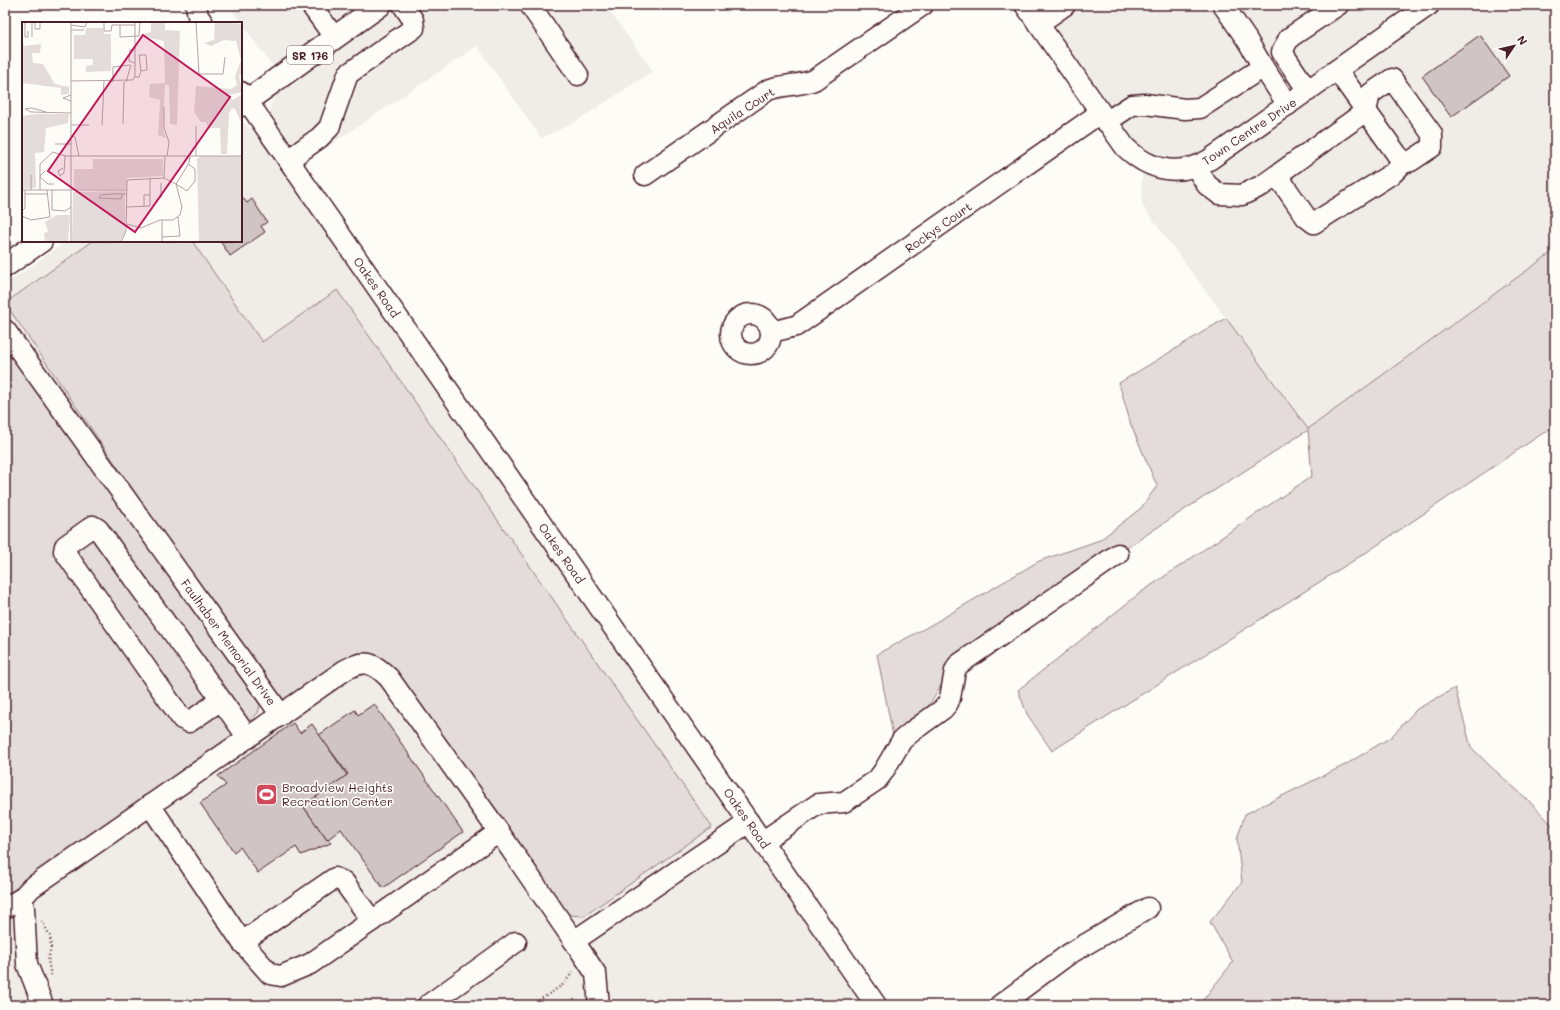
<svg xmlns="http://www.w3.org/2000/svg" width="1560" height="1010" font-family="Mali,sans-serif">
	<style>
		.built { fill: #f0ece8 }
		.green { fill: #e3dcda; stroke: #967e82 }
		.building { fill: #d0c5c4; stroke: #4a1f2b }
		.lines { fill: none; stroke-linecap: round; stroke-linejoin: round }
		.minor-casing { stroke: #4a1f2b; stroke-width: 23 }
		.major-casing { stroke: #4a1f2b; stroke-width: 25 }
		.path { stroke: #4a1f2b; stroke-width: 2.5; stroke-dasharray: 1 3; stroke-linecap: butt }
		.minor { stroke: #fdfcf7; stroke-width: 20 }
		.major { stroke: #fdfcf7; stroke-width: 22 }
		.labels { text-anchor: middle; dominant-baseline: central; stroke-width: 3.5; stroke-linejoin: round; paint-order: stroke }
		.shield { fill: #fdfcf7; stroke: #806168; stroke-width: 1 }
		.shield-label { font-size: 11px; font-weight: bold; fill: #4a1f2b }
		.street-label { font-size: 12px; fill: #4a1f2b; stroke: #fdfcf7 }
		.poi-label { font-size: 12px; fill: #4a1f2b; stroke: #fdfcf7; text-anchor: start }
		.inset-road { fill: none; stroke: #b5a4a5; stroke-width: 1 }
		.view { fill: #c2185b; fill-opacity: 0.15; stroke: #c2185b; stroke-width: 2 }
		.inset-edge { fill: none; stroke: #4a1f2b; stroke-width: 2 }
	</style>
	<rect width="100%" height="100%" fill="#fdfcf7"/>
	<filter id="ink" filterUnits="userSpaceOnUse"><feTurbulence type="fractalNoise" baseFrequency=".025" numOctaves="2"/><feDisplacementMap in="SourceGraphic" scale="8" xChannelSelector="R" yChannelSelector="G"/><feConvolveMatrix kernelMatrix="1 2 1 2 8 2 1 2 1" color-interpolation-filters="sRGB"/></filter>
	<g filter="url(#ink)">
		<g class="built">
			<path d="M228 5H364L275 69Z"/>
			<path d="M398 5H605L653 71 575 122 541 138 477 46 302 164 270 115V108L275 94Z"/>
			<path d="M1036 5H1555V250L1308 429 1142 205V150L1128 134Z"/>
			<path d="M241 120 264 140 869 1005H5V285L66 241H241Z"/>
		</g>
		<g class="green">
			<path d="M93 241H192L262 342 337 290 712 827 584 916 567 915 370 653H356L340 667 284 701 270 689 5 303Z"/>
			<path d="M1555 250V425L1367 552 1052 751 1027 714 1018 690 1140 593 1312 476 1308 430 1167 521 952 665 934 698 921 716 893 736 877 654 931 625 1039 561 1100 540 1141 508 1157 486 1131 425 1119 383 1226 318 1308 429Z"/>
			<path d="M5 347 14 357 103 476 170 579 260 705 258 713 225 744 5 898Z"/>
			<path d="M1455 688 1471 747 1490 766 1528 800 1555 828V1005H1199L1233 962 1210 922 1242 882 1237 839 1245 814 1345 765 1391 737 1417 709Z"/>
		</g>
		<g class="building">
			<path d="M1480 35 1509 76 1451 117 1422 76Z"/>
			<path d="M243 198 247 203 252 199 267 222 261 226 265 232 230 256 220 241H241V199Z"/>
			<path d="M374 704 463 832 383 888 341 829 327 840 303 806 348 774 319 735 355 710 358 715Z"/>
			<path d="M293 723 300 733 312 724 347 775 303 806 327 840 328 839 331 843 301 855 296 847 258 873 240 847 234 852 200 803 226 785 218 776Z"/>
		</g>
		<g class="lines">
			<defs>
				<g id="minor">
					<path d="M196 5 198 16 203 23"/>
					<path d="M311 5 334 37"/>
					<path d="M530 5 578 75"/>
					<path d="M1025 5 1125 147C1150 171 1179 177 1209 160L1429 5"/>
					<path d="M1223 5 1247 40 1263 67"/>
					<path d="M1038 24 1065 5"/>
					<path d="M1337 70 1403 163"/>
					<path d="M1308 91 1282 52 1289 38 1338 5"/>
					<path d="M241 92 876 1005"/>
					<path d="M1106 122 1132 105 1145 104 1185 109 1200 108 1263 67 1288 105"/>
					<path d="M288 160 319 138 329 128 348 74 414 28 413 20 403 5"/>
					<path d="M1196 167 1207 185 1219 194 1242 195 1263 185 1277 175 1306 217 1314 223 1393 173 1403 163 1411 161 1432 147V134L1392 79 1370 94 1366 111 1277 175"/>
					<path d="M645 175 768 90C783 84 799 86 814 80L923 5"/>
					<circle cx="751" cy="334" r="20"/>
					<path d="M5 330 281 715"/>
					<path d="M771 332 796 326 1100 113"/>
					<path d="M221 700 189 722 182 719 64 551 65 546 93 526 98 529C148 599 199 668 248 738"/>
					<path d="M150 805 242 942 270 974 281 976 310 964 499 832"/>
					<path d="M763 841 818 804 844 802 877 780 883 772 902 740 914 730 943 709 948 703 950 698 955 671 958 665 1118 554"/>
					<path d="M22 898 24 908 27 964 43 1005"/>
					<path d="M5 908 22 898 31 888 345 670C365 659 373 662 389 678L499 832 574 941 749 822"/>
					<path d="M574 941 596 974 599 1005"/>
					<path d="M242 942 335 878 344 882 372 921"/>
					<path d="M428 1005 516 942"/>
					<path d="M1000 1005 1069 954 1148 908"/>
				</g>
				<g id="major">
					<path d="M241 105 380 5"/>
					<path d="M5 266 41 241"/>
				</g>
			</defs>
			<use href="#minor" class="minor-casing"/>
			<use href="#major" class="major-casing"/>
			<g class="path">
				<path d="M42 921 50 936 51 947 48 961 51 975"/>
				<path d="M60 999 63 1005"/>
				<path d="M532 1005 564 984 574 970"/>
			</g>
			<use href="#minor" class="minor"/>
			<use href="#major" class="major"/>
		</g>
	</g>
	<defs>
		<symbol id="stadium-square" viewBox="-11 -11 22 22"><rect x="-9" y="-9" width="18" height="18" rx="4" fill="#d1495b" stroke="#fdfcf7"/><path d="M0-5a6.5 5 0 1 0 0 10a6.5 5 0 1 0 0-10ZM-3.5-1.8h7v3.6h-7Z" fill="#fff"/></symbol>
	</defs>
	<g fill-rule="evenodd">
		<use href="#stadium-square" x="254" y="782" width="25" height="25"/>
	</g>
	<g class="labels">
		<rect class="shield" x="287" y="46" width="46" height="18" rx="3"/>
		<g class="shield-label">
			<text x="310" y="55">SR 176</text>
		</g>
		<g class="street-label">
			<text transform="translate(742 110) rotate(-33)">Aquila Court</text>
			<text transform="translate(1249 131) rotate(-34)">Town Centre Drive</text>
			<text transform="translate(938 227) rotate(-35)">Rockys Court</text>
			<text transform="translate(377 287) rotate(55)">Oakes Road</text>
			<text transform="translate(562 553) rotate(55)">Oakes Road</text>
			<text transform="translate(229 642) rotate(54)">Faulhaber Memorial Drive</text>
			<text transform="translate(747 818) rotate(55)">Oakes Road</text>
		</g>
		<g class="poi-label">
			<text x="282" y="787">Broadview Heights<tspan x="282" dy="14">Recreation Center</tspan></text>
		</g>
	</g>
	<g transform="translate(22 22)">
		<rect width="220" height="220" fill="#fdfcf7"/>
		<path d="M129 0H143V8L158 9 155 103 148 102 147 64 143 62 141 107 144 116 136 113 138 78 127 75 128 62 143 61 142 19 122 15V12L129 10ZM193 0 220 2V52L217 53 220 70 207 73 211 78 220 72V102L213 87 210 86 207 91 205 132H199L198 106H186L184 100H179L172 90 174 64 209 67 215 63 213 55 219 38 214 19 202 18 189 24 182 21 192 18ZM64 6H81L82 12H89V49L64 50V44L71 43V37H52V13H63ZM0 19 2 24 19 22 18 31H10L11 41 21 42 33 62 47 65V72L39 73V66L0 61ZM13 92H47L46 101 24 106 22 130 13 131 14 166 0 167V94ZM179 134H220V220H177L175 137ZM71 137H141V154L105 156 104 167H52V147H71ZM103 169V211L98 220H50L51 170ZM35 193H48L46 220H23L22 211 26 210 23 200Z" fill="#e3dcda"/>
		<path class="inset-road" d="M3 0V15H6V9M10 0V15M13 0V7H18V0M82 0V9H89L90 3H98M174 0 177 52H201L203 35M49 3 63 5 65 0M113 3H98V15L117 14 118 0M49 8H62M113 27 108 28 107 39 113 41M113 55H117L119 49 125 48 124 33H117L119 49M49 59 111 58 113 54V0M91 60V45L108 43M104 60 109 43M49 73 41 76 49 79M142 85V106L147 120 145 134M24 90 10 86 3 87 9 90 49 91M101 102 102 60M49 103H67M80 103 82 59M49 114 53 115 57 134M33 122H49M174 134V104M166 142 173 147V159L165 169 154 162 167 141 168 134M41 146 36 149 38 154 42 151 43 134H220M9 153V168M139 161V176M32 162H26L18 155V142L31 130 43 134M0 168H105M18 168V154L23 149M30 168V188L43 189 49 185M3 172H25M100 172 99 177 77 176 78 173 89 172H105M105 185 128 184V156M122 185V173H128M0 189 3 186V168M0 194 9 198 28 195 25 168M140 198V220M105 202 119 206 138 198H151L158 193 160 185 154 162 142 156M140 215 158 214 156 195M49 220V0M99 220 104 209 105 158 142 156 143 134"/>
		<path class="view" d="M121 13 208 75 113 210 26 149Z"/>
		<rect width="220" height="220" class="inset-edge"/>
	</g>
	<rect width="1560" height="1010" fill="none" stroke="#fdfcf7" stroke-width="20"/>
	<rect x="10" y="10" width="1540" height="990" fill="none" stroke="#4a1f2b" stroke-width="1.5" filter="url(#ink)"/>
	<g transform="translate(1514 46) rotate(55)" stroke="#fdfcf7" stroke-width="3" paint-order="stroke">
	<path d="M0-3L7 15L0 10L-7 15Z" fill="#4a1f2b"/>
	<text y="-6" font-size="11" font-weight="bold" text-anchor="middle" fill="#4a1f2b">N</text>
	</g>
</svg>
